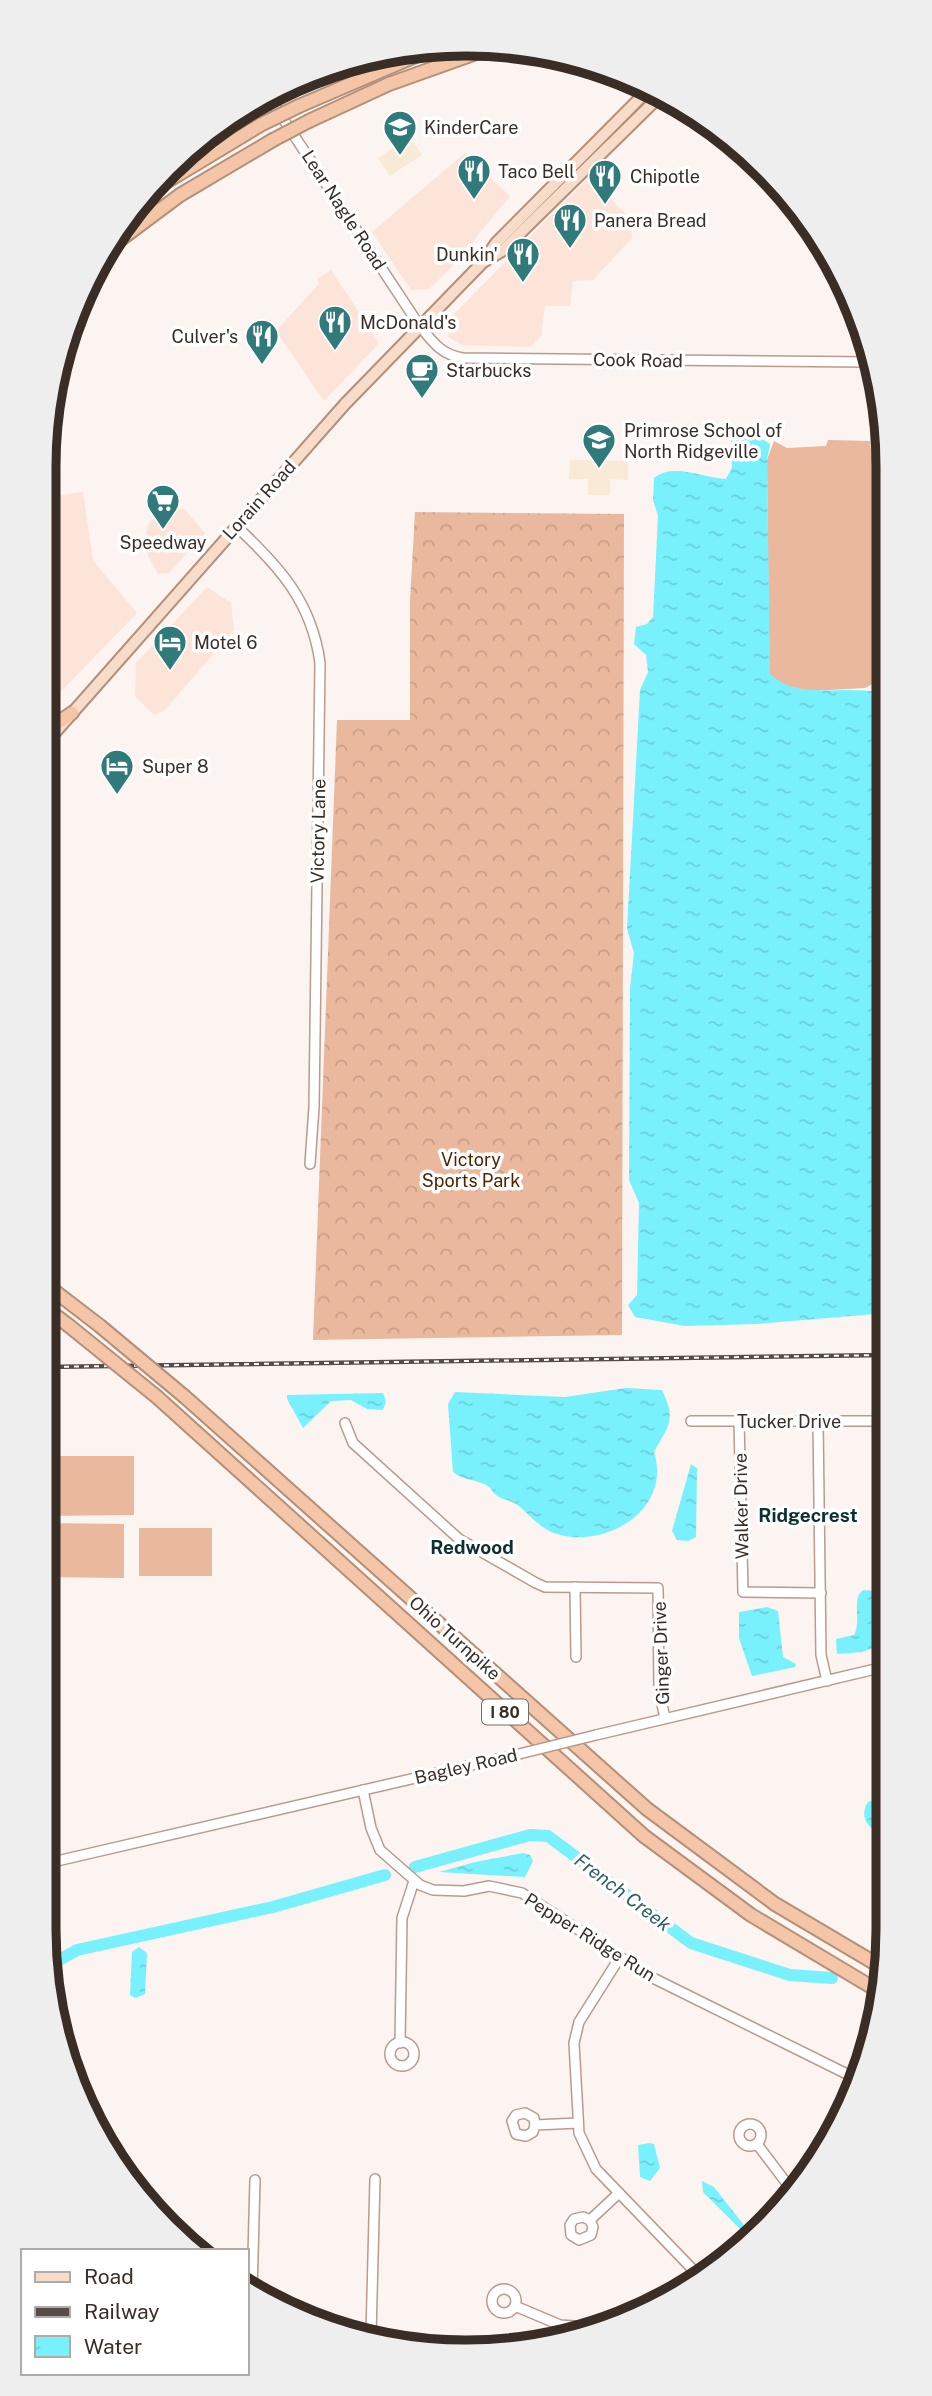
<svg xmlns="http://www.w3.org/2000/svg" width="932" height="2396" font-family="'Public Sans',sans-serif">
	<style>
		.built { fill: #fde4d8 }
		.education { fill: #f8ead6 }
		.grass { fill: #eab89d }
		.forest { fill: url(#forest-crowns) }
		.water { fill: url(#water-ripples) }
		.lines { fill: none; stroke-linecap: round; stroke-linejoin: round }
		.river { stroke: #79f1fd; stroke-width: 12 }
		.minor-casing { stroke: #ba9b8b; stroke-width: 12 }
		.major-casing { stroke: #b39079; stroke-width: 14 }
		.highway-casing { stroke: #b39079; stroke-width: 16 }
		.minor { stroke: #fff; stroke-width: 9 }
		.major { stroke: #f8dcca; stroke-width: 10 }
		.highway { stroke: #f4c5a6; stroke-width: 12 }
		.rail-casing { stroke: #574b45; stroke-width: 4.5 }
		.rail { stroke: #fff; stroke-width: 2; stroke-dasharray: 5; stroke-linecap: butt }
		.minor-bridge-casing { stroke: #ba9b8b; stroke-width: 12; stroke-linecap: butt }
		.highway-bridge-casing { stroke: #b39079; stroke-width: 16; stroke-linecap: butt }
		.minor-bridge { stroke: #fff; stroke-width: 9 }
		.highway-bridge { stroke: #f4c5a6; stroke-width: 12 }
		.labels { text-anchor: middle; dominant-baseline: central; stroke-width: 7; stroke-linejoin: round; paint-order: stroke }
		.shield { fill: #fff; stroke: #746c67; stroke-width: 2 }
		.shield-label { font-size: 16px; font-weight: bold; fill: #392d26 }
		.poi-label { font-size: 18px; fill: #392d26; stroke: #fff; text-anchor: start }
		.street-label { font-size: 18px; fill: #392d26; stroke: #fff }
		.park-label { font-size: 18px; fill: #522201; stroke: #fff }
		.neighbourhood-label { font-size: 19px; font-weight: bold; fill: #0c3031; stroke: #fff }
		.water-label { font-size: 19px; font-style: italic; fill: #2b5f64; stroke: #fff }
		.rim { fill: none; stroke: #392d26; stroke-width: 9 }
	</style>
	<defs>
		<pattern id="forest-crowns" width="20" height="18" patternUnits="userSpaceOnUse" patternTransform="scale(1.75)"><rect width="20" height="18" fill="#eab89d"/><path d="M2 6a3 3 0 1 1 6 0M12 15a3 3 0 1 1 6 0" fill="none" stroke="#c99e87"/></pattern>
		<pattern id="water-ripples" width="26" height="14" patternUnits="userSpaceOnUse" patternTransform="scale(1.75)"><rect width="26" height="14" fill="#79f1fd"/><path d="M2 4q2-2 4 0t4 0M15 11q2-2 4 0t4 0" fill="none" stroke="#69cfd9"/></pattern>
	</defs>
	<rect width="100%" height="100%" fill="#fbf4f1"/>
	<g class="built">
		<path d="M464 154 510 196 476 237 471 248 429 289 411 290 372 232Z"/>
		<path d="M590 176 631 220 632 238 593 280 573 281 570 306H545L541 336 531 347 462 345 448 337 452 316Z"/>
		<path d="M331 270 379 343 324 401 276 331 319 284 317 279Z"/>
		<path d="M83 492 93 561 137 613 46 707 44 498Z"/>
		<path d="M168 507 184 509 205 533 169 573 158 574 144 548 148 524Z"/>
		<path d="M207 587 231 603 234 630 164 711 154 715 135 696 136 663Z"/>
	</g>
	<g class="education">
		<path d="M410 137 422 155 390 176 378 158Z"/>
		<path d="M570 460 628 461V480L610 479V495H588V479H569Z"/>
	</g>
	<g class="grass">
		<path d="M828 440 870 441 880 524 885 526V677L865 688 811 691 781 685 769 674 767 460 774 441 787 448 826 446Z"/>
		<path d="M44 1456H134V1515L44 1516Z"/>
		<path d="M44 1523 124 1524V1578L44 1577Z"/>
		<rect x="139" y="1528" width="73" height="48"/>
	</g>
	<path class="forest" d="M415 512 624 514 622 1335 313 1340 337 720H410V601Z"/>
	<g class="water">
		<path d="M731 439H762L770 444 767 460 770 674C799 702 846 683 885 694L887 1313 757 1324 685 1326 635 1317 628 1305 637 1295 639 1203 629 1180 630 988 634 953 627 929 640 690 648 672 646 655 634 644 636 627 647 624 653 617 658 516 653 500 654 478C673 462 704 478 726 479L732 467Z"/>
		<path d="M626 1388 662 1390C677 1421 668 1426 654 1452 672 1509 607 1549 557 1534 540 1529 531 1516 519 1506 513 1501 505 1500 499 1497 494 1495 492 1489 488 1486 477 1479 464 1481 453 1472L448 1404 455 1392 565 1397Z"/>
		<path d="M383 1393 386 1401 383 1410 367 1409 351 1400 331 1401 303 1428 287 1399V1395Z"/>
		<path d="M691 1464 697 1468 696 1537 688 1541 677 1540 672 1531Z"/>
		<path d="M863 1590 885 1592 886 1596 884 1644 862 1652 837 1654 836 1639 854 1635C862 1622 851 1598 863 1590Z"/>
		<path d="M767 1607 778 1611 783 1657 796 1664 795 1667 752 1676 739 1638V1612Z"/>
		<path d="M875 1800 884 1804 888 1817 885 1830H874C864 1823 861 1813 868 1802Z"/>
		<path d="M523 1853 530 1855 533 1861 525 1877 439 1872 475 1862Z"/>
		<path d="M139 1947 147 1953 145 1994 135 1998 130 1995 132 1952Z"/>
		<path d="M650 2143 654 2144 660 2168 650 2181 640 2177 638 2145Z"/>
		<path d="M702 2181 714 2187 751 2234 748 2237 703 2192Z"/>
	</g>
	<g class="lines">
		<g class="river">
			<path d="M415 1867 530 1835 548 1836 691 1943 790 1975 832 1978"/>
			<path d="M50 1965 77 1950 273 1907 385 1875"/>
		</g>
		<defs>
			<g id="minor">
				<path d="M268 96 419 325C432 341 441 355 463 358L870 362"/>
				<path d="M236 526C279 566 312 602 320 663L314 1107 310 1164"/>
				<path d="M44 847V884"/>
				<path d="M44 920 51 963 44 1045"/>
				<path d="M691 1421H887"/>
				<path d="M739 1421 743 1592 821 1593"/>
				<path d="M818 1421 821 1655 827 1681"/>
				<path d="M345 1423 353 1443 459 1539 536 1583 545 1587 658 1588 659 1691 665 1718"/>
				<path d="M575 1587 576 1657"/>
				<path d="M596 1735 888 1666"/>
				<path d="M363 1790 371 1828 380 1850 420 1885 433 1890 464 1891 489 1886 522 1893 651 1977 855 2078"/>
				<path d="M44 1864 519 1754"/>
				<path d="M620 1957 579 2022 574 2043 579 2133 596 2169 702 2279"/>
				<circle cx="402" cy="2054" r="12"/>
				<path d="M400 2043 402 1918 414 1881"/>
				<circle cx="750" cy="2135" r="11"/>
				<path d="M535 2125 534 2118 525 2113 516 2115 512 2121 516 2134 526 2136 533 2132 535 2125 578 2123"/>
				<path d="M757 2144 794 2193"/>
				<path d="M134 2184V2182"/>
				<path d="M590 2220 583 2217 574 2219 570 2225 571 2235 579 2240 591 2235 593 2227 590 2220 619 2193"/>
				<circle cx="504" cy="2301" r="12"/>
				<path d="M252 2294 255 2180"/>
				<path d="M515 2306 560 2325 589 2327"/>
				<path d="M371 2335 375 2179"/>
			</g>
			<g id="major">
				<path d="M485 261 502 251 660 96"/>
				<path d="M44 745 345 404 483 262 496 243 647 91"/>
			</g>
			<g id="highway">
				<path d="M299 106 432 49"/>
				<path d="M684 107 713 134 746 155"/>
				<path d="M309 121 389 84 479 52"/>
				<path d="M151 191 262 124"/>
				<path d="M113 245 180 195 273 140"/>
				<path d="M44 732 72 713"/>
				<path d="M44 1283 100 1326"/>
				<path d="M44 1307 68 1325"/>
				<path d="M157 1397 644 1836 751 1915 880 1992"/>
				<path d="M185 1397 647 1809 775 1904 883 1968"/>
			</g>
		</defs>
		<use href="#minor" class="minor-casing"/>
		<use href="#major" class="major-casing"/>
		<use href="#highway" class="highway-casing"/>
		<use href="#minor" class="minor"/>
		<use href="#major" class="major"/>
		<use href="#highway" class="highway"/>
		<defs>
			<path id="rail" d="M44 1367 887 1355"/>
		</defs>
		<use href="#rail" class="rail-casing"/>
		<use href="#rail" class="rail"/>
		<defs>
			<path id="minor-bridge" d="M519 1754 596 1735"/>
			<g id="highway-bridge">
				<path d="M262 124 299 106"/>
				<path d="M273 140 309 121"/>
				<path d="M68 1325 157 1397"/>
				<path d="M100 1326 185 1397"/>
			</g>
		</defs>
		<use href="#minor-bridge" class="minor-bridge-casing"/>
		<use href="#highway-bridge" class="highway-bridge-casing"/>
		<use href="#minor-bridge" class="minor-bridge"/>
		<use href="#highway-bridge" class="highway-bridge"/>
	</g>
	<defs>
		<symbol id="school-pin" viewBox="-11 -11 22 30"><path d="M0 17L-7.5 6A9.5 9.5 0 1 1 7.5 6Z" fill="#307a7b" stroke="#fff"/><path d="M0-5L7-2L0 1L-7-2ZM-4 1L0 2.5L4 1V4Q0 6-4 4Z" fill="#fff"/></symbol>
		<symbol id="restaurant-pin" viewBox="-11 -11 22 30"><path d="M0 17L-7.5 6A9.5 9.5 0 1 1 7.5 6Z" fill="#307a7b" stroke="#fff"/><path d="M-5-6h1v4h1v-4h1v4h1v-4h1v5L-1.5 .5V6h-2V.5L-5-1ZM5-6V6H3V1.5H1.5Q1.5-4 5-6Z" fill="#fff"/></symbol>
		<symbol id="cafe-pin" viewBox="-11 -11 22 30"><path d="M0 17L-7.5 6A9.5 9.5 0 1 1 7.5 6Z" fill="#307a7b" stroke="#fff"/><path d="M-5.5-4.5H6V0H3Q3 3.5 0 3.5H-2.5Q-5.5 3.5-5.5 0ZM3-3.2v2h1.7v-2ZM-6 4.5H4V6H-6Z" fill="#fff"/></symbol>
		<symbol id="supermarket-pin" viewBox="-11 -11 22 30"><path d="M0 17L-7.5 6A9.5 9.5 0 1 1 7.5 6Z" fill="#307a7b" stroke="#fff"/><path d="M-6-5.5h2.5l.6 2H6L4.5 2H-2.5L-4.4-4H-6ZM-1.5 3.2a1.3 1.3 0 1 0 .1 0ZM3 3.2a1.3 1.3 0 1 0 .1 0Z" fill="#fff"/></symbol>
		<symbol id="hotel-pin" viewBox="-11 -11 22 30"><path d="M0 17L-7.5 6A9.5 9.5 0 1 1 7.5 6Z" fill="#307a7b" stroke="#fff"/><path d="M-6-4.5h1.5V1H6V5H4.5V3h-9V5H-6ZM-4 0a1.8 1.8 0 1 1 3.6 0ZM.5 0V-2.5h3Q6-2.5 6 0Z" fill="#fff"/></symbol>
	</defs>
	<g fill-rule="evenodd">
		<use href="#school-pin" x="381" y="108" width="38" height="52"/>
		<use href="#restaurant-pin" x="455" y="152" width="38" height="52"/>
		<use href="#restaurant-pin" x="586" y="157" width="38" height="52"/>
		<use href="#restaurant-pin" x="551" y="201" width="38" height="52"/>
		<use href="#restaurant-pin" x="504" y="235" width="38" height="52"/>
		<use href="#restaurant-pin" x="316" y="303" width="38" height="52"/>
		<use href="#restaurant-pin" x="243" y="317" width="38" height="52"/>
		<use href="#cafe-pin" x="403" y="351" width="38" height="52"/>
		<use href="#school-pin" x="580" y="421" width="38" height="52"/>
		<use href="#supermarket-pin" x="144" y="482" width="38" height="52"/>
		<use href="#hotel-pin" x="151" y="623" width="38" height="52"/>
		<use href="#hotel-pin" x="98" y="747" width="38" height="52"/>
	</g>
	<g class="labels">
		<rect class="shield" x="482" y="1699.5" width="46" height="25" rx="5"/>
		<g class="shield-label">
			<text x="505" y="1712">I 80</text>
		</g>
		<g class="poi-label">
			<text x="424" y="127">KinderCare</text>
			<text x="498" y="171">Taco Bell</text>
			<text x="630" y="176">Chipotle</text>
			<text x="594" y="220">Panera Bread</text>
			<text x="498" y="254" text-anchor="end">Dunkin'</text>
			<text x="360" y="322">McDonald's</text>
			<text x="238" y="336" text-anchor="end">Culver's</text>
			<text x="446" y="370">Starbucks</text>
			<text x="624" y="430">Primrose School of<tspan x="624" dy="21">North Ridgeville</tspan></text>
			<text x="163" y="542" text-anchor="middle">Speedway</text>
			<text x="194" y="642">Motel 6</text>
			<text x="142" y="766">Super 8</text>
		</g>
		<g class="street-label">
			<text transform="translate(344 210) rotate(57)">Lear Nagle Road</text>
			<text transform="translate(638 360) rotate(1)">Cook Road</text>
			<text transform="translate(259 500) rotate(-48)">Lorain Road</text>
			<text transform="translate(318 831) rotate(-89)">Victory Lane</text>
			<text x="789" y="1421">Tucker Drive</text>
			<text transform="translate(741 1506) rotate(-91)">Walker Drive</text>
			<text transform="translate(455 1638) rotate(42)">Ohio Turnpike</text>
			<text transform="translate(661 1653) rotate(-92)">Ginger Drive</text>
			<text transform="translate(466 1766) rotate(-13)">Bagley Road</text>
			<text transform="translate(590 1937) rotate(32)">Pepper Ridge Run</text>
		</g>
		<g class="park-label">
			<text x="471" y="1159">Victory<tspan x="471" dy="21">Sports Park</tspan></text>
		</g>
		<g class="neighbourhood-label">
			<text x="808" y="1515">Ridgecrest</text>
			<text x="472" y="1547">Redwood</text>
		</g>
		<g class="water-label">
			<text transform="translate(623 1892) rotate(37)">French Creek</text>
		</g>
	</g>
	<path d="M0 0H932V2396H0ZM466 56H466A410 410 0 0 1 876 466V1930A410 410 0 0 1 466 2340H466A410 410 0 0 1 56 1930V466A410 410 0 0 1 466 56Z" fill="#efeeee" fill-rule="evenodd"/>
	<path class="rim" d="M466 56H466A410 410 0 0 1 876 466V1930A410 410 0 0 1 466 2340H466A410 410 0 0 1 56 1930V466A410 410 0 0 1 466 56Z"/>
	<rect x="21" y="2249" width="228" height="126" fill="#ffffff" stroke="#b0aba8" stroke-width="2"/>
	<rect x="35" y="2272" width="35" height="10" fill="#f8dcca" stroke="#b0aba8" stroke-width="2"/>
	<text x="84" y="2284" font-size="21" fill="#392d26">Road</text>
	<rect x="35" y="2307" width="35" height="10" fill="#574b45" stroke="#b0aba8" stroke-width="2"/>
	<text x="84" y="2319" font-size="21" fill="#392d26">Railway</text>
	<rect x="35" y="2336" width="35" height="21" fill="url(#water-ripples)" stroke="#b0aba8" stroke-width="2"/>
	<text x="84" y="2354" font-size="21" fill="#392d26">Water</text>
</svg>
